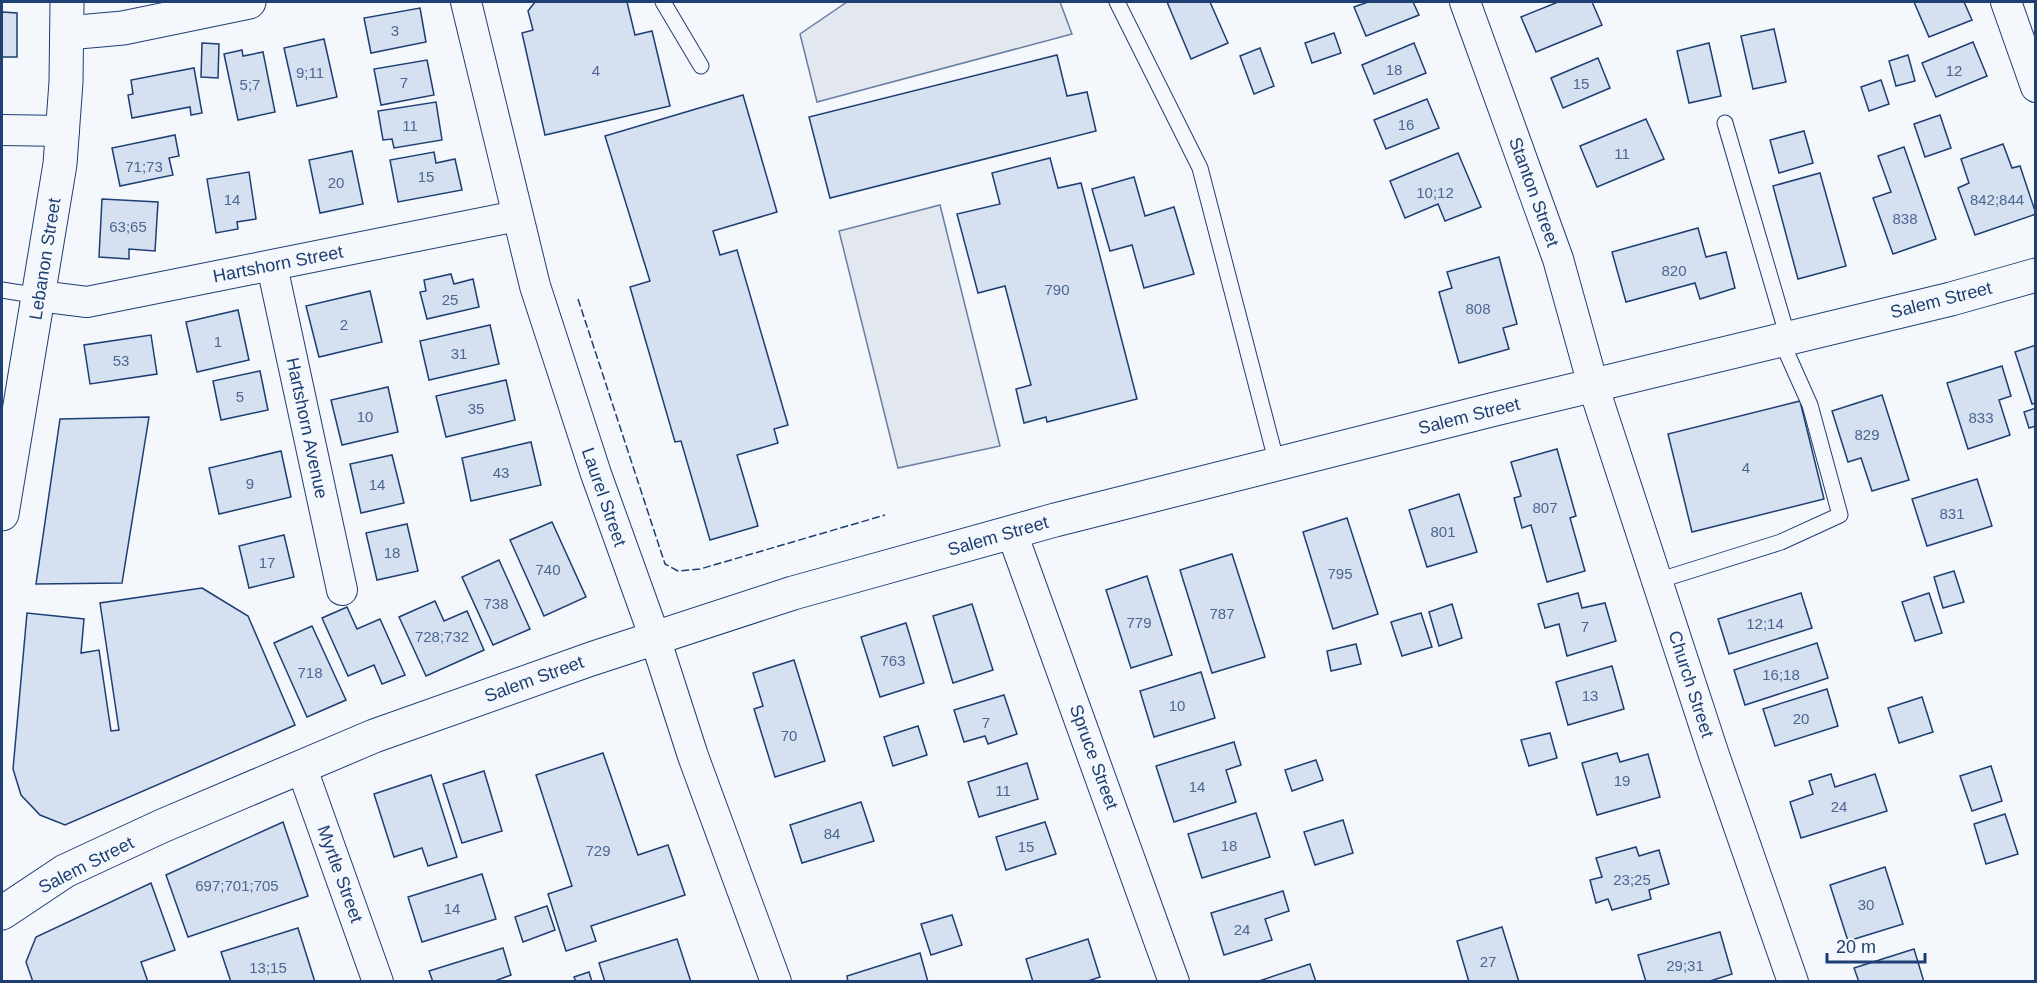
<svg xmlns="http://www.w3.org/2000/svg" width="2037" height="983" font-family="Helvetica,sans-serif">
	<style>
		.parking { fill: #e3e8f0; stroke: #687fa3; stroke-width: 1.5 }
		.building { fill: #d5e0f0; stroke: #1d3f73; stroke-width: 1.5 }
		.lines { fill: none; stroke-linecap: round; stroke-linejoin: round }
		.service-casing { stroke: #1d3f73; stroke-width: 17 }
		.minor-casing { stroke: #1d3f73; stroke-width: 32 }
		.tertiary-casing { stroke: #1d3f73; stroke-width: 35 }
		.secondary-casing { stroke: #1d3f73; stroke-width: 35 }
		.service { stroke: #f4f7fb; stroke-width: 15 }
		.minor { stroke: #f4f7fb; stroke-width: 30 }
		.tertiary { stroke: #f4f7fb; stroke-width: 33 }
		.secondary { stroke: #f4f7fb; stroke-width: 33 }
		.fence { stroke: #1d3f73; stroke-width: 1.5; stroke-dasharray: 8 3; stroke-linecap: butt }
		.labels { text-anchor: middle; dominant-baseline: central; stroke-width: 4.5; stroke-linejoin: round; paint-order: stroke }
		.number-label { font-size: 15px; fill: #4b6792 }
		.street-label { font-size: 18px; fill: #1d3f73; stroke: #f4f7fb }
	</style>
	<rect width="100%" height="100%" fill="#f4f7fb"/>
	<g class="parking">
		<path d="M847 2H1060L1072 34 817 102 800 34Z"/>
		<path d="M940 205 1000 446 898 468 839 231Z"/>
	</g>
	<g class="building">
		<path d="M535 2H627L635 35 652 31 670 106 545 135 522 33 533 30 528 11Z"/>
		<path d="M1167 2H1210L1228 43 1191 59Z"/>
		<path d="M1368 2H1413L1419 15 1366 36 1354 7Z"/>
		<path d="M1558 2H1592L1602 25 1536 52 1521 17Z"/>
		<path d="M1914 2H1964L1972 20 1929 37Z"/>
		<path d="M420 8 426 42 371 53 364 18Z"/>
		<path d="M2 12 17 13V57H2Z"/>
		<path d="M1774 29 1786 82 1753 89 1741 36Z"/>
		<path d="M1334 33 1341 53 1312 63 1305 43Z"/>
		<path d="M324 39 337 97 297 106 284 48Z"/>
		<path d="M1973 42 1987 76 1936 97 1922 63Z"/>
		<path d="M202 43 219 44 218 78 201 77Z"/>
		<path d="M1414 43 1426 73 1374 94 1362 65Z"/>
		<path d="M1709 43 1721 96 1689 103 1677 51Z"/>
		<path d="M1260 48 1274 86 1254 94 1240 56Z"/>
		<path d="M242 50 243 56 263 52 275 112 238 120 224 54Z"/>
		<path d="M1057 55 1067 96 1087 92 1096 131 830 198 809 117Z"/>
		<path d="M1908 55 1915 81 1896 86 1889 61Z"/>
		<path d="M1598 58 1610 88 1563 108 1551 78Z"/>
		<path d="M427 60 434 95 381 105 374 69Z"/>
		<path d="M194 68 202 113 191 115 190 107 132 118 128 95 133 94 131 80Z"/>
		<path d="M1881 80 1889 104 1869 111 1861 87Z"/>
		<path d="M743 95 777 212 713 231 720 255 737 250 788 425 774 429 778 443 737 455 758 526 710 540 681 441 675 442 630 287 650 281 605 136Z"/>
		<path d="M1427 99 1439 128 1386 149 1374 120Z"/>
		<path d="M436 102 442 140 394 148 392 139 383 140 378 111Z"/>
		<path d="M1940 115 1951 148 1925 157 1914 124Z"/>
		<path d="M1646 119 1664 159 1597 187 1580 146Z"/>
		<path d="M1804 131 1813 163 1779 173 1770 140Z"/>
		<path d="M175 135 179 156 169 158 173 175 120 186 112 148Z"/>
		<path d="M2003 144 2012 168 2020 166 2036 214 1975 235 1958 188 1969 183 1961 159Z"/>
		<path d="M1904 147 1936 239 1893 254 1873 198 1891 192 1878 156Z"/>
		<path d="M352 151 363 204 320 213 309 160Z"/>
		<path d="M434 152 436 163 455 159 462 190 398 202 390 160Z"/>
		<path d="M1458 153 1481 207 1445 221 1438 204 1405 218 1390 181Z"/>
		<path d="M1050 158 1058 188 1081 183 1137 399 1047 422 1046 417 1024 423 1016 389 1031 385 1005 286 978 293 957 214 1000 204 992 173Z"/>
		<path d="M249 172 256 219 237 222 238 229 216 233 207 179Z"/>
		<path d="M1820 173 1846 266 1798 279 1773 186Z"/>
		<path d="M1134 177 1145 216 1174 207 1194 274 1144 288 1132 245 1110 251 1092 189Z"/>
		<path d="M102 199 158 202 155 251 129 249V259L99 257Z"/>
		<path d="M1698 228 1706 257 1726 252 1735 288 1700 299 1695 283 1626 302 1612 252Z"/>
		<path d="M1499 257 1517 324 1503 328 1509 349 1459 363 1439 292 1452 288 1447 272Z"/>
		<path d="M451 274 454 284 473 279 479 307 427 319 420 292 426 291 424 280Z"/>
		<path d="M370 291 382 342 319 357 306 306Z"/>
		<path d="M238 310 249 360 197 372 186 322Z"/>
		<path d="M490 325 499 364 429 380 420 341Z"/>
		<path d="M151 335 157 374 90 384 84 345Z"/>
		<path d="M2036 345V403L2032 404 2015 352Z"/>
		<path d="M2002 366 2011 396 1999 400 2010 435 1968 449 1947 383Z"/>
		<path d="M260 371 268 410 221 420 213 381Z"/>
		<path d="M506 380 515 420 446 437 436 396Z"/>
		<path d="M388 387 398 432 342 445 331 400Z"/>
		<path d="M1882 395 1909 480 1872 491 1861 458 1848 462 1832 411Z"/>
		<path d="M1800 401 1824 499 1692 532 1668 434Z"/>
		<path d="M2036 408V426L2029 428 2024 412Z"/>
		<path d="M149 417 122 583 36 584 60 419Z"/>
		<path d="M531 442 541 485 471 501 462 458Z"/>
		<path d="M1557 449 1576 516 1570 518 1585 571 1547 582 1531 525 1522 528 1514 498 1521 496 1511 462Z"/>
		<path d="M281 451 291 497 219 514 209 468Z"/>
		<path d="M392 455 404 503 361 513 350 464Z"/>
		<path d="M1977 479 1992 526 1927 546 1912 499Z"/>
		<path d="M1459 494 1477 552 1427 567 1409 510Z"/>
		<path d="M1347 518 1378 614 1333 629 1303 532Z"/>
		<path d="M552 522 586 597 544 616 510 540Z"/>
		<path d="M407 524 418 571 377 580 366 533Z"/>
		<path d="M284 535 294 577 249 588 239 546Z"/>
		<path d="M1232 554 1265 657 1212 673 1180 570Z"/>
		<path d="M499 560 530 629 493 645 462 577Z"/>
		<path d="M1954 571 1964 602 1943 608 1934 577Z"/>
		<path d="M1147 576 1172 655 1131 668 1106 590Z"/>
		<path d="M202 588 248 616 295 725 65 825 40 815 21 795 13 769 27 613 84 619 81 653 99 650 111 731 119 730 100 603Z"/>
		<path d="M1578 593 1582 608 1605 603 1616 641 1567 656 1559 624 1545 628 1538 604Z"/>
		<path d="M1801 593 1812 628 1729 654 1718 619Z"/>
		<path d="M1929 593 1942 633 1915 641 1902 602Z"/>
		<path d="M435 601 444 621 467 611 484 650 426 676 399 617Z"/>
		<path d="M972 604 993 670 953 683 933 616Z"/>
		<path d="M1452 604 1462 638 1439 646 1429 612Z"/>
		<path d="M347 607 357 629 380 619 405 675 382 684 374 665 348 676 322 618Z"/>
		<path d="M1421 613 1432 647 1402 656 1391 622Z"/>
		<path d="M906 623 924 683 880 697 861 637Z"/>
		<path d="M312 626 346 700 307 717 274 643Z"/>
		<path d="M1817 643 1828 678 1745 705 1734 670Z"/>
		<path d="M1356 644 1361 664 1331 671 1327 651Z"/>
		<path d="M794 660 825 761 775 777 754 709 763 706 753 673Z"/>
		<path d="M1612 666 1624 709 1568 725 1556 682Z"/>
		<path d="M1201 672 1215 718 1154 737 1140 691Z"/>
		<path d="M1827 689 1838 726 1775 746 1763 709Z"/>
		<path d="M1004 695 1017 734 988 744 985 736 964 742 954 710Z"/>
		<path d="M1922 697 1933 732 1899 743 1888 708Z"/>
		<path d="M918 726 927 755 893 766 884 737Z"/>
		<path d="M1550 733 1557 758 1529 766 1521 740Z"/>
		<path d="M1234 742 1241 765 1226 770 1236 802 1174 822 1156 766Z"/>
		<path d="M603 753 638 855 668 845 685 895 591 926 596 941 566 951 548 894 572 886 536 775Z"/>
		<path d="M1617 753 1620 762 1648 754 1660 797 1597 815 1582 763Z"/>
		<path d="M1316 760 1323 780 1292 791 1285 770Z"/>
		<path d="M1027 763 1038 799 979 817 968 782Z"/>
		<path d="M1991 766 2002 801 1972 811 1960 776Z"/>
		<path d="M484 771 502 831 462 843 443 784Z"/>
		<path d="M1831 774 1835 787 1875 774 1887 811 1801 838 1790 802 1813 794 1809 781Z"/>
		<path d="M431 775 457 857 428 866 422 848 394 857 374 794Z"/>
		<path d="M861 802 874 841 802 863 790 825Z"/>
		<path d="M1256 813 1270 857 1202 878 1188 834Z"/>
		<path d="M2005 814 2018 854 1986 864 1974 824Z"/>
		<path d="M1343 820 1353 853 1315 865 1304 832Z"/>
		<path d="M283 822 308 896 188 937 166 875Z"/>
		<path d="M1045 822 1056 854 1006 870 996 837Z"/>
		<path d="M1636 847 1639 856 1659 850 1669 884 1649 890 1651 899 1612 910 1608 899 1596 903 1590 880 1602 877 1596 858Z"/>
		<path d="M1885 867 1903 924 1848 941 1830 885Z"/>
		<path d="M482 874 496 919 422 942 408 897Z"/>
		<path d="M151 883 175 950 141 962 148 982H33L26 962 36 937Z"/>
		<path d="M1283 891 1289 911 1265 919 1272 940 1224 955 1211 913Z"/>
		<path d="M547 906 555 930 523 942 515 917Z"/>
		<path d="M952 915 962 945 931 955 921 924Z"/>
		<path d="M1502 927 1519 982H1469L1457 941Z"/>
		<path d="M298 928 315 982H231L221 952Z"/>
		<path d="M1720 932 1732 974 1707 982H1646L1638 955Z"/>
		<path d="M677 939 691 982H605L599 963Z"/>
		<path d="M1088 939 1100 977 1085 982H1033L1026 959Z"/>
		<path d="M503 948 511 975 492 982H433L429 971Z"/>
		<path d="M1914 949 1924 982H1859L1854 968Z"/>
		<path d="M920 953 928 982H848L847 976Z"/>
		<path d="M1310 964 1316 982H1256Z"/>
		<path d="M589 972 592 982H576L574 977Z"/>
	</g>
	<g class="lines">
		<defs>
			<g id="service">
				<path d="M663 2 701 66"/>
				<path d="M1117 2 1200 168 1277 464"/>
				<path d="M1725 123 1788 338"/>
				<path d="M2 290 39 296"/>
				<path d="M1657 581 1781 542 1840 515 1810 405 1781 340"/>
			</g>
			<g id="minor">
				<path d="M466 2 535 286 596 474 655 638 693 756 776 982"/>
				<path d="M1465 2 1558 259 1593 385 1714 755 1793 982"/>
				<path d="M2006 2 2036 87"/>
				<path d="M2 130 64 131"/>
				<path d="M272 266 342 590"/>
				<path d="M39 296 87 302 517 216"/>
				<path d="M1012 533 1174 982"/>
				<path d="M301 766 378 982"/>
			</g>
			<path id="tertiary" d="M67 33 123 28 249 2"/>
			<g id="secondary">
				<path d="M2 514 60 164 66 82 67 2"/>
				<path d="M2 913 65 871 162 826 374 736 591 659 793 593 1055 520 1495 409 1951 299 2036 275"/>
			</g>
		</defs>
		<use href="#service" class="service-casing"/>
		<use href="#minor" class="minor-casing"/>
		<use href="#tertiary" class="tertiary-casing"/>
		<use href="#secondary" class="secondary-casing"/>
		<use href="#service" class="service"/>
		<use href="#minor" class="minor"/>
		<use href="#tertiary" class="tertiary"/>
		<use href="#secondary" class="secondary"/>
		<path class="fence" d="M578 299 665 564 678 571 700 569 885 515"/>
	</g>
	<g class="labels">
		<g class="number-label">
			<text x="395" y="30">3</text>
			<text x="1394" y="69">18</text>
			<text x="596" y="70">4</text>
			<text x="1954" y="70">12</text>
			<text x="310" y="72">9;11</text>
			<text x="404" y="82">7</text>
			<text x="1581" y="83">15</text>
			<text x="250" y="84">5;7</text>
			<text x="1406" y="124">16</text>
			<text x="410" y="125">11</text>
			<text x="1622" y="153">11</text>
			<text x="144" y="166">71;73</text>
			<text x="426" y="176">15</text>
			<text x="336" y="182">20</text>
			<text x="1435" y="192">10;12</text>
			<text x="232" y="199">14</text>
			<text x="1997" y="199">842;844</text>
			<text x="1905" y="218">838</text>
			<text x="128" y="226">63;65</text>
			<text x="1674" y="270">820</text>
			<text x="1057" y="289">790</text>
			<text x="450" y="299">25</text>
			<text x="1478" y="308">808</text>
			<text x="344" y="324">2</text>
			<text x="218" y="341">1</text>
			<text x="459" y="353">31</text>
			<text x="121" y="360">53</text>
			<text x="240" y="396">5</text>
			<text x="476" y="408">35</text>
			<text x="365" y="416">10</text>
			<text x="1981" y="417">833</text>
			<text x="1867" y="434">829</text>
			<text x="1746" y="467">4</text>
			<text x="501" y="472">43</text>
			<text x="250" y="483">9</text>
			<text x="377" y="484">14</text>
			<text x="1545" y="507">807</text>
			<text x="1952" y="513">831</text>
			<text x="1443" y="531">801</text>
			<text x="392" y="552">18</text>
			<text x="267" y="562">17</text>
			<text x="548" y="569">740</text>
			<text x="1340" y="573">795</text>
			<text x="496" y="603">738</text>
			<text x="1222" y="613">787</text>
			<text x="1139" y="622">779</text>
			<text x="1765" y="623">12;14</text>
			<text x="1585" y="626">7</text>
			<text x="442" y="636">728;732</text>
			<text x="893" y="660">763</text>
			<text x="310" y="672">718</text>
			<text x="1781" y="674">16;18</text>
			<text x="1590" y="695">13</text>
			<text x="1177" y="705">10</text>
			<text x="1801" y="718">20</text>
			<text x="986" y="722">7</text>
			<text x="789" y="735">70</text>
			<text x="1622" y="780">19</text>
			<text x="1197" y="786">14</text>
			<text x="1003" y="790">11</text>
			<text x="1839" y="806">24</text>
			<text x="832" y="833">84</text>
			<text x="1229" y="845">18</text>
			<text x="1026" y="846">15</text>
			<text x="598" y="850">729</text>
			<text x="1632" y="879">23;25</text>
			<text x="237" y="885">697;701;705</text>
			<text x="1866" y="904">30</text>
			<text x="452" y="908">14</text>
			<text x="1242" y="929">24</text>
			<text x="1488" y="961">27</text>
			<text x="1685" y="965">29;31</text>
			<text x="268" y="967">13;15</text>
		</g>
		<g class="street-label">
			<text transform="translate(1534 192) rotate(70)">Stanton Street</text>
			<text transform="translate(45 259) rotate(-81)">Lebanon Street</text>
			<text transform="translate(278 264) rotate(-11)">Hartshorn Street</text>
			<text transform="translate(1941 300) rotate(-14)">Salem Street</text>
			<text transform="translate(1469 416) rotate(-14)">Salem Street</text>
			<text transform="translate(307 428) rotate(78)">Hartshorn Avenue</text>
			<text transform="translate(604 497) rotate(71)">Laurel Street</text>
			<text transform="translate(998 536) rotate(-16)">Salem Street</text>
			<text transform="translate(534 679) rotate(-20)">Salem Street</text>
			<text transform="translate(1691 684) rotate(72)">Church Street</text>
			<text transform="translate(1094 757) rotate(70)">Spruce Street</text>
			<text transform="translate(86 865) rotate(-27)">Salem Street</text>
			<text transform="translate(340 874) rotate(70)">Myrtle Street</text>
		</g>
	</g>
	<rect width="2037" height="983" fill="none" stroke="#1d3f73" stroke-width="6"/>
	<path d="M1827 953v9h98v-9" fill="none" stroke="#1d3f73" stroke-width="3"/>
	<text x="1836" y="953" font-size="18" fill="#1d3f73" stroke="#f4f7fb" stroke-width="4.5" paint-order="stroke">20 m</text>
</svg>
